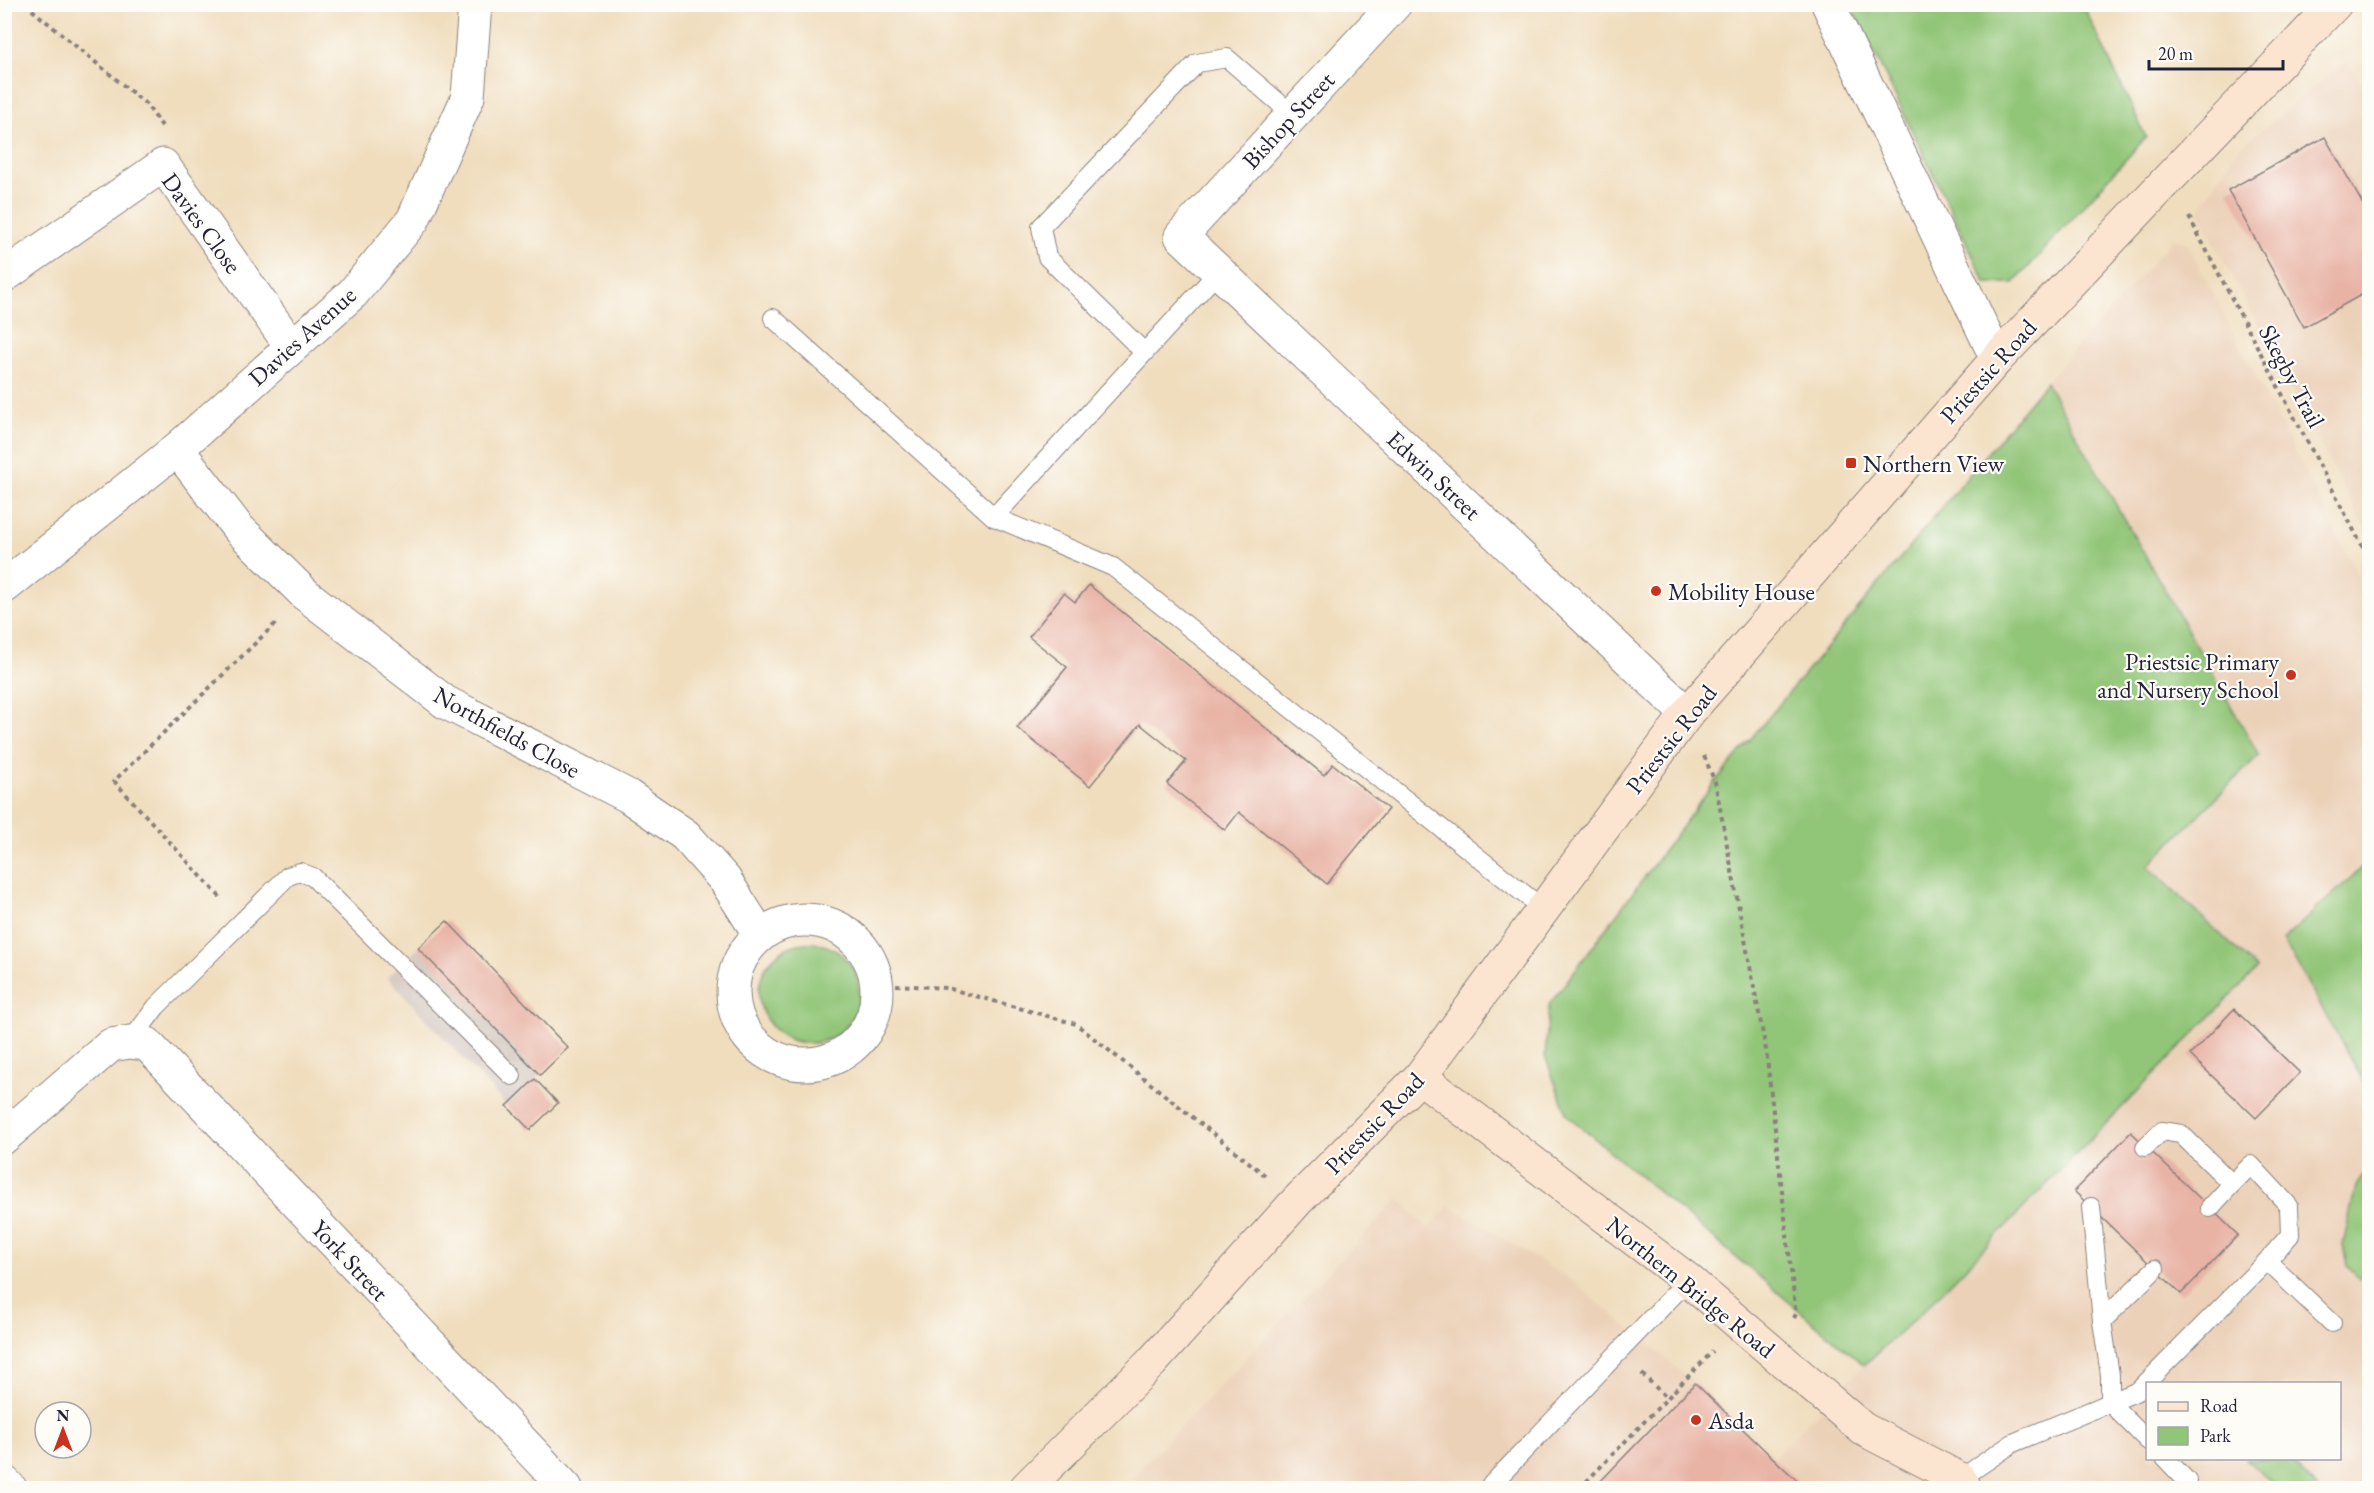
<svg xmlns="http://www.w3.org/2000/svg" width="2374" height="1493" font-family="'EB Garamond',serif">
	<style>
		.built { fill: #ecd1b9; fill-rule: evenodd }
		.industrial { fill: #cec1b9 }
		.green { fill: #91c577; stroke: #5a7459; stroke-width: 1.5 }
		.building { fill: #e8b3a5 }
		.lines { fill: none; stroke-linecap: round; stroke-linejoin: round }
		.lane-casing { stroke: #89807c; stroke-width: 20 }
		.street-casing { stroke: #89807c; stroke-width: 35 }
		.secondary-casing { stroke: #89807c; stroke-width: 35 }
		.path { stroke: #89807c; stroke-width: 4; stroke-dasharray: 4.5 4.5; stroke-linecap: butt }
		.lane { stroke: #fff; stroke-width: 18 }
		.street { stroke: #fff; stroke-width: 33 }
		.secondary { stroke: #fce5d0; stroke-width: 33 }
		.poi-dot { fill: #c8321e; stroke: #fdfcf7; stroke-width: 2 }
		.labels { text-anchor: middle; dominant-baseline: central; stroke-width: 4.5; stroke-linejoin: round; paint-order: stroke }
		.street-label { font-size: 24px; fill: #22223b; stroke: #fdfcf7 }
		.poi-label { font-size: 24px; fill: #22223b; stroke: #fdfcf7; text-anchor: start }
	</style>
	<rect width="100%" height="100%" fill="#fdfcf7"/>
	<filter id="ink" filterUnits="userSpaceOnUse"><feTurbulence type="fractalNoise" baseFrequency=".0167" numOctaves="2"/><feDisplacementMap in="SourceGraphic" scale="12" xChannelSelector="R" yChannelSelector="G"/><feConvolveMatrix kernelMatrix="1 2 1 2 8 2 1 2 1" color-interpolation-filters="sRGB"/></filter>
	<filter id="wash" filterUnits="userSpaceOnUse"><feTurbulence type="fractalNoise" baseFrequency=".008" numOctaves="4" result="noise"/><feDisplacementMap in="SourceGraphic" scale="24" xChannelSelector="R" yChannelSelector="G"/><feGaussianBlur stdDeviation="1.35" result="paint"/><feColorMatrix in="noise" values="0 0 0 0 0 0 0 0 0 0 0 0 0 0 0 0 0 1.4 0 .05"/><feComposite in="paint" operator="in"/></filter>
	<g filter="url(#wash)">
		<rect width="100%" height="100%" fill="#f0ddbe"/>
		<g class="built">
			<path d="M2347 61 2370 96 2369 537 2198 211 2239 148Z"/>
			<path d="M2173 239 2187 243 2369 596V856L2283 940 2369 1091V1167L2355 1187 2347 1266 2369 1289V1488H1122L1398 1199 1428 1228 1449 1206 1571 1280 1695 1383 1773 1458 1864 1365 1925 1309 2257 969 2147 866 2258 754 2046 382ZM2148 1384H2340V1458H2148Z"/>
		</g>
		<path class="industrial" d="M447 921 568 1048 507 1106 387 977Z"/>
		<g class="green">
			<path d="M1851 5H2083L2146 137 2014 283H1986Z"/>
			<path d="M2046 382 2259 755 2148 866 2257 969 1925 1309 1864 1365 1567 1115 1545 1056 1549 1005 1715 782Z"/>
			<path d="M2369 861V1091L2283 940Z"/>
			<circle cx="809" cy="993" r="50"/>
			<path d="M2369 1167V1289L2347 1266 2343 1245 2356 1186Z"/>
			<path d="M2246 1459H2288L2318 1488H2278Z"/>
		</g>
		<g id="blocks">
			<g class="building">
				<path d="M2325 137 2370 217V290L2304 327 2228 190Z"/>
				<path d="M1089 585 1324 775 1333 764 1388 809 1327 884 1239 812 1225 830 1167 784 1186 761 1140 724 1090 786 1017 728 1067 667 1029 637 1064 593 1075 602Z"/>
				<path d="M447 921 568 1048 540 1075 418 948Z"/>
				<path d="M2234 1009 2300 1073 2256 1118 2190 1055Z"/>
				<path d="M535 1079 558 1103 530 1130 507 1106Z"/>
				<path d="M2131 1132 2238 1235 2181 1294 2074 1191Z"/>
				<path d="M1695 1383 1773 1458 1805 1488H1594Z"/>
			</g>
		</g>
	</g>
	<g filter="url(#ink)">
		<use href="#blocks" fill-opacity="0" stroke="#89807c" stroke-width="1.5"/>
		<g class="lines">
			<defs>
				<g id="lane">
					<path d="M1219 271 994 517 1113 567 1543 909"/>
					<path d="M773 318 994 517"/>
					<path d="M1144 352 1047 257 1041 227 1197 63 1227 58 1293 115"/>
					<path d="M130 1042 156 1007 288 876 300 872 313 877 512 1076"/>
					<path d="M2091 1207 2102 1321"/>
					<path d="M2210 1208 2232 1184"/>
					<path d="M2267 1261 2332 1323"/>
					<path d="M2148 1441 2110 1403V1375L2102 1321 2155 1269"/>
					<path d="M2165 1458 2187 1481"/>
					<path d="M1960 1479 2013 1443 2138 1391 2267 1261 2290 1235 2289 1206 2251 1165 2232 1184 2181 1134 2162 1131 2145 1147"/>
					<path d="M1488 1488 1688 1280"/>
				</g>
				<g id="street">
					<path d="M1395 4 1181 236 1687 714"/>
					<path d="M1828 4 1997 359"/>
					<path d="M4 276 163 165 291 346"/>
					<path d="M177 449 238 528 306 595 445 702 628 796 685 835 725 880 760 935"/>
					<path d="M4 587 177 449 353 293 413 220 468 97 475 4"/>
					<circle cx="805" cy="992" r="72"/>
					<path d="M4 1137 111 1045 130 1042 147 1044 566 1488"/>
					<path d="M4 1482 10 1488"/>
				</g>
				<g id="secondary">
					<path d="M1420 1077 1688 1280 1863 1429 1960 1479 1965 1488"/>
					<path d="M1026 1488 1152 1362 1297 1201 1420 1077 1687 714 1997 359 2335 4"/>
				</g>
			</defs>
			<use href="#lane" class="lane-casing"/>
			<use href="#street" class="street-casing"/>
			<use href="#secondary" class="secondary-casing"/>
			<g class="path">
				<path d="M25 4 146 104 162 126"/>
				<path d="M2189 217 2370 561"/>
				<path d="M1704 756 1715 782 1766 1050 1796 1314 1794 1318"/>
				<path d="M220 897 114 781 277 622"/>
				<path d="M878 984 947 988 1076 1024 1266 1176"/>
				<path d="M1642 1374 1667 1398"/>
				<path d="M1580 1488 1713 1351"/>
			</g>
			<use href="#lane" class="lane"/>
			<use href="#street" class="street"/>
			<use href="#secondary" class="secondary"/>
		</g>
	</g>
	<g class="poi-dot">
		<rect x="1845" y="457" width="12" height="12" rx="3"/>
		<circle cx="1656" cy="591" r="6"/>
		<circle cx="2291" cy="675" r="6"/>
		<circle cx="1696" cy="1420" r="6"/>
	</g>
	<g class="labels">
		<g class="street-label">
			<text transform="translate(1288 120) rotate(-47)">Bishop Street</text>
			<text transform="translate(202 223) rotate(54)">Davies Close</text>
			<text transform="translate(302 336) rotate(-42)">Davies Avenue</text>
			<text transform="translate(1988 371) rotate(-48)">Priestsic Road</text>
			<text transform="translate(2292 376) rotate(62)">Skegby Trail</text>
			<text transform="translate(1434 475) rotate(43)">Edwin Street</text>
			<text transform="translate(507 732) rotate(29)">Northfields Close</text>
			<text transform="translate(1671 739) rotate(-52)">Priestsic Road</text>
			<text transform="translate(1374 1123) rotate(-46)">Priestsic Road</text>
			<text transform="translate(350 1260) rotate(47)">York Street</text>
			<text transform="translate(1691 1287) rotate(39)">Northern Bridge Road</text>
		</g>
		<g class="poi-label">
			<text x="1863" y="463">Northern View</text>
			<text x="1668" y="591">Mobility House</text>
			<text x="2279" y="661" text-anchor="end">Priestsic Primary<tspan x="2279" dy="28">and Nursery School</tspan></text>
			<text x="1708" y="1420">Asda</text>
		</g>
	</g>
	<rect width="2374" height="1493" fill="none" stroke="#fdfcf7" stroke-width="24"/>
	<rect x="2146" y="1382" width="195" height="78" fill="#fdfcf7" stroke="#a5a5ac" stroke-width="1.5"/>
	<rect x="2158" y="1402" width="30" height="9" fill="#fce5d0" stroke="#a5a5ac" stroke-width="1.5"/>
	<text x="2200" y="1412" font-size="18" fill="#22223b">Road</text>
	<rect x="2158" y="1427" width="30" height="18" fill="#91c577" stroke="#a5a5ac" stroke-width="1.5"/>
	<text x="2200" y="1442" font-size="18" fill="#22223b">Park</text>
	<g transform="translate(63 1430)"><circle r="28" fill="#fdfcf7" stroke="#a5a5ac" stroke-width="1.5"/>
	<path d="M0-4.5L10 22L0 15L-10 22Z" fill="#c8321e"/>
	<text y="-9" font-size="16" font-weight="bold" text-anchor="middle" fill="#22223b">N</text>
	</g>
	<path d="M2149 60v9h134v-9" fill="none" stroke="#22223b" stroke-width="3"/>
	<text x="2158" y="60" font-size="18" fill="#22223b" stroke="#fdfcf7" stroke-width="4.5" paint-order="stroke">20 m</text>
</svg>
